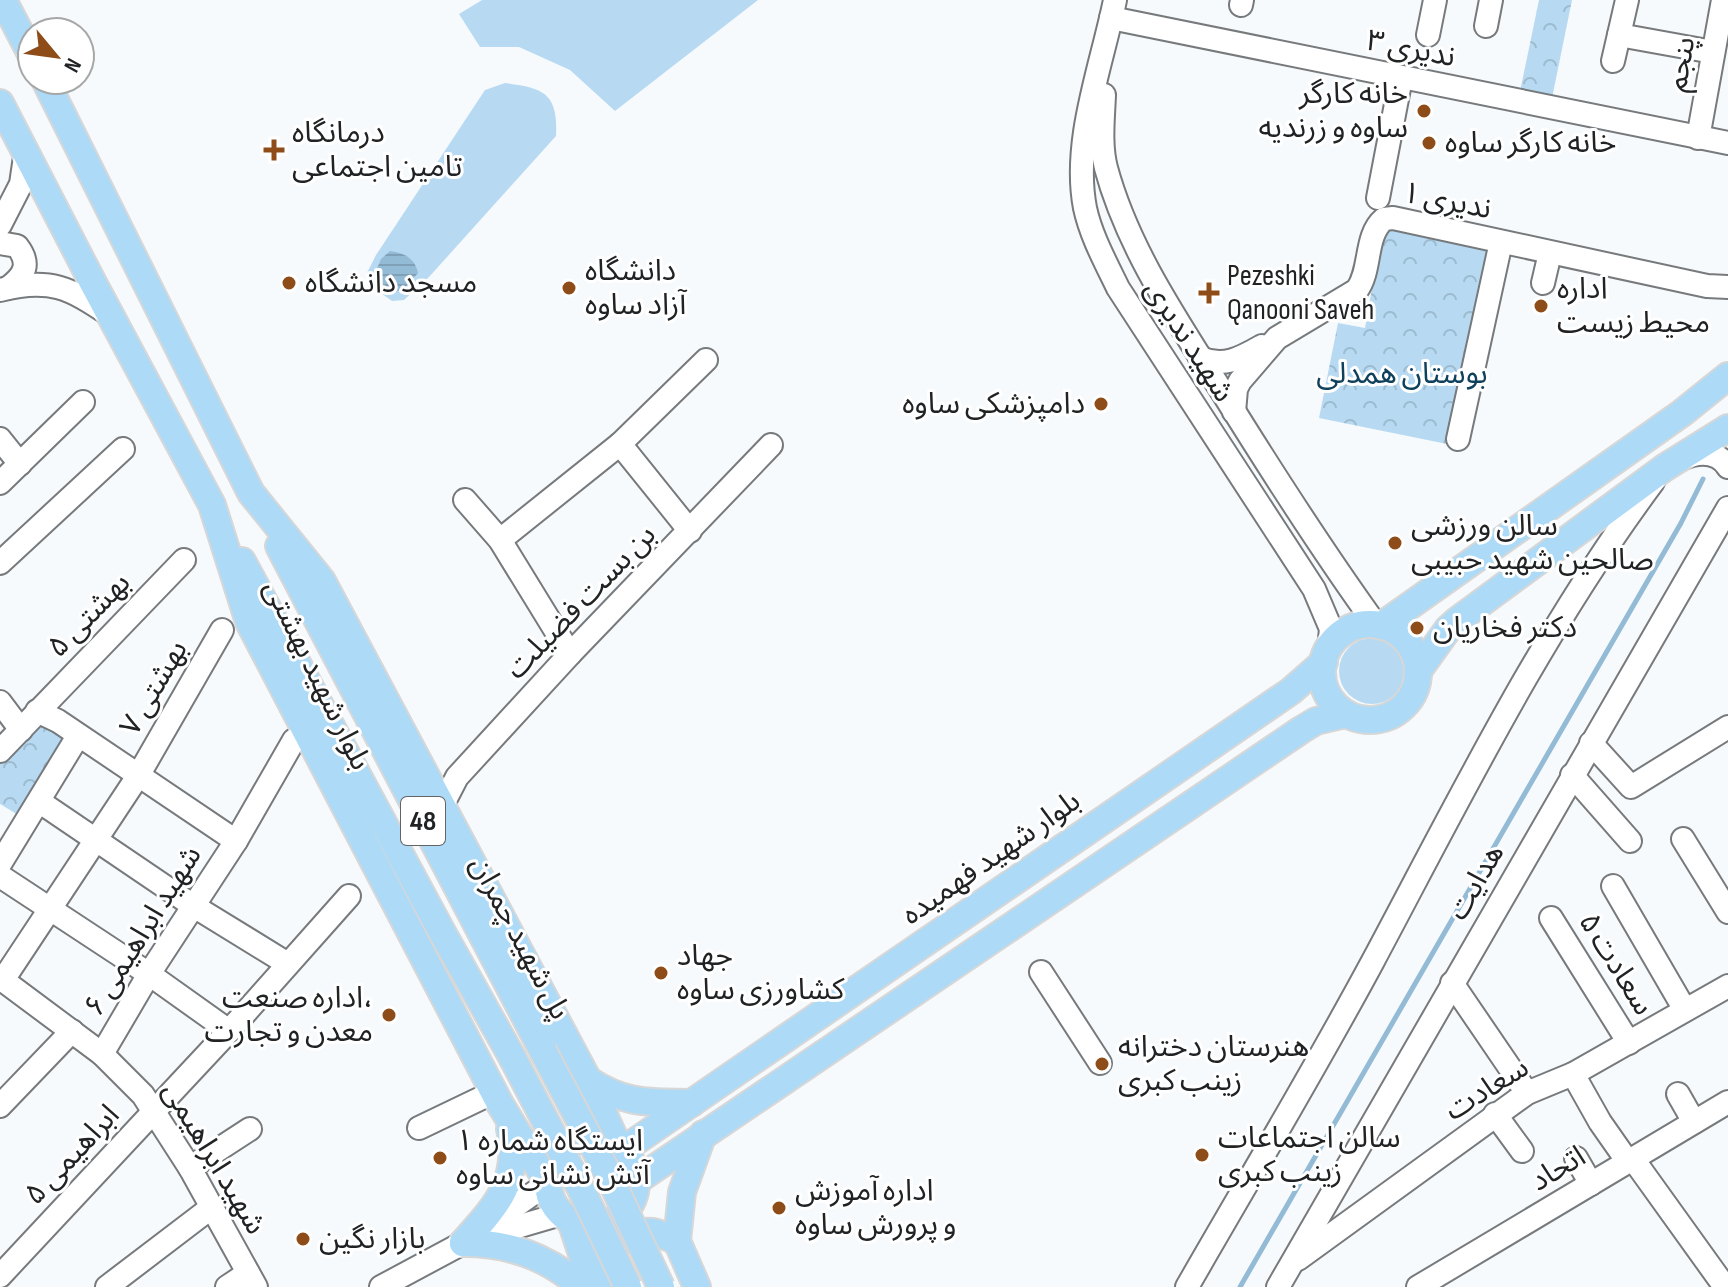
<svg xmlns="http://www.w3.org/2000/svg" width="1728" height="1287" font-family="'Sofia Sans Condensed','Noto Sans Arabic',sans-serif">
	<style>
		.grass { fill: #b7daf2 }
		.park { fill: url(#park-crowns) }
		.water { fill: url(#water-rules) }
		.lines { fill: none; stroke-linecap: round; stroke-linejoin: round }
		.stream { stroke: #94bbd5; stroke-width: 5 }
		.minor-casing { stroke: #777a7c; stroke-width: 26 }
		.major-casing { stroke: #d7d7d7; stroke-width: 30 }
		.minor { stroke: #fff; stroke-width: 22 }
		.major { stroke: #addaf7; stroke-width: 26 }
		.major-bridge-casing { stroke: #d7d7d7; stroke-width: 30; stroke-linecap: butt }
		.major-bridge { stroke: #addaf7; stroke-width: 26 }
		.poi-dot { fill: #8e4d18; stroke: #fff; stroke-width: 3 }
		.labels { text-anchor: middle; dominant-baseline: central; stroke-width: 6; stroke-linejoin: round; paint-order: stroke }
		.shield { fill: #fff; stroke: #646465; stroke-width: 2 }
		.shield-label { font-size: 28px; font-weight: bold; fill: #212223 }
		.street-label { font-size: 30px; fill: #212223; stroke: #fff }
		.poi-label { font-size: 30px; fill: #212223; stroke: #fff; text-anchor: start }
		.park-label { font-size: 30px; fill: #10415c; stroke: #fff }
	</style>
	<defs>
		<pattern id="park-crowns" width="20" height="18" patternUnits="userSpaceOnUse" patternTransform="scale(2)"><rect width="20" height="18" fill="#b7daf2"/><path d="M2 6a3 3 0 1 1 6 0M12 15a3 3 0 1 1 6 0" fill="none" stroke="#9dbbcf"/></pattern>
		<pattern id="water-rules" width="6" height="5" patternUnits="userSpaceOnUse" patternTransform="scale(2)"><rect width="6" height="5" fill="#94bbd5"/><path d="M0 2.5h6" fill="none" stroke="#7fa0b7"/></pattern>
	</defs>
	<rect width="100%" height="100%" fill="#f7fafc"/>
	<g class="grass">
		<path d="M482 0H758L615 111 570 70 519 47H480L459 14Z"/>
		<path d="M505 83C544 88 558 93 556 136L429 277 404 300 392 301 375 289 367 273 376 255 485 90Z"/>
		<circle cx="1372" cy="671" r="33"/>
	</g>
	<g class="park">
		<path d="M1539 0H1572L1550 108 1518 101Z"/>
		<path d="M1395 227 1489 247 1447 444 1319 418 1338 323 1365 328 1380 243 1385 233Z"/>
		<path d="M40 720 68 738 20 816 0 804V762Z"/>
	</g>
	<path class="water" d="M390 251C404 253 415 258 418 273L403 290 394 292C385 287 379 283 375 273L381 259Z"/>
	<g class="lines">
		<path class="stream" d="M1240 1287 1681 523 1703 479"/>
		<defs>
			<g id="minor">
				<path d="M1115 0C1102 65 1072 141 1085 208 1091 236 1106 263 1118 288L1314 589 1331 629 1329 648"/>
				<path d="M1241 5 1242 0"/>
				<path d="M1111 18 1728 143"/>
				<path d="M1486 26 1491 0"/>
				<path d="M1428 35 1435 0"/>
				<path d="M1619 35 1713 52"/>
				<path d="M1613 61 1627 0"/>
				<path d="M1104 95C1103 119 1100 145 1106 168 1128 249 1177 320 1221 390 1270 469 1321 549 1376 625"/>
				<path d="M1698 138 1723 0"/>
				<path d="M1378 198 1401 78"/>
				<path d="M0 225 21 184 26 150"/>
				<path d="M0 243 17 246C31 264 25 275 8 288"/>
				<path d="M1543 283 1550 253"/>
				<path d="M0 290C50 277 70 288 110 315"/>
				<path d="M1200 358C1224 368 1241 358 1262 346"/>
				<path d="M1234 412 1236 389 1240 381 1277 338 1357 290C1372 269 1364 236 1384 219L1393 218 1707 286 1728 287"/>
				<path d="M0 439 20 464"/>
				<path d="M1458 439 1501 242"/>
				<path d="M620 444 690 531"/>
				<path d="M1683 458C1699 452 1718 451 1728 467"/>
				<path d="M0 483 83 402"/>
				<path d="M465 500 500 540 570 654"/>
				<path d="M500 540 620 444 706 360"/>
				<path d="M0 563 123 449"/>
				<path d="M0 702 21 730"/>
				<path d="M37 711 58 721 236 841"/>
				<path d="M1591 743 1631 787 1728 727"/>
				<path d="M0 751 184 560"/>
				<path d="M1572 775 1630 841"/>
				<path d="M40 802 192 905 288 964"/>
				<path d="M442 806 457 777 570 654 771 445"/>
				<path d="M1683 839 1728 912"/>
				<path d="M0 864 78 736"/>
				<path d="M0 876 149 974 229 1031"/>
				<path d="M1613 886 1685 1010"/>
				<path d="M1551 918 1629 1043"/>
				<path d="M1041 972 1100 1063"/>
				<path d="M0 978 102 1054 143 1095 190 1168 256 1287"/>
				<path d="M3 980 138 776 222 630"/>
				<path d="M1452 983 1527 1093"/>
				<path d="M102 1054 149 974 236 841 294 740"/>
				<path d="M1573 1074 1600 1122 1628 1162"/>
				<path d="M1678 1094 1694 1122"/>
				<path d="M0 1106 72 1031"/>
				<path d="M1495 1114 1522 1151"/>
				<path d="M419 1128 494 1092"/>
				<path d="M1576 1158 1591 1184"/>
				<path d="M1633 1159 1725 1287"/>
				<path d="M190 1168 250 1129"/>
				<path d="M479 1238 561 1214"/>
				<path d="M1298 1259 1527 1093 1573 1074 1728 986"/>
				<path d="M0 1276 229 1031 349 896"/>
				<path d="M107 1287 212 1207"/>
				<path d="M227 1287 248 1273"/>
				<path d="M381 1287 463 1243 548 1183"/>
				<path d="M1187 1287C1249 1179 1314 1071 1373 961 1460 798 1542 631 1653 482"/>
				<path d="M1278 1287 1728 508"/>
				<path d="M1418 1287 1728 1102"/>
			</g>
			<g id="major">
				<path d="M3 0 32 56"/>
				<path d="M45 80 251 493 322 581 588 1080 618 1146"/>
				<path d="M0 103 93 283 212 505 249 622 500 1104 548 1183"/>
				<path d="M279 546 543 1051"/>
				<path d="M242 561 442 932 512 1057"/>
				<circle cx="1370" cy="672" r="48"/>
				<path d="M1381 626 1682 413 1728 376"/>
				<path d="M1418 671 1448 629 1458 620 1664 468 1728 428"/>
				<path d="M588 1084V1080C626 1105 649 1102 692 1103"/>
				<circle cx="592" cy="1182" r="44"/>
				<path d="M623 1150 1291 691 1324 662"/>
				<path d="M636 1181 1301 730 1316 721 1346 714"/>
				<path d="M571 1221 593 1287"/>
				<path d="M463 1243C495 1207 521 1181 510 1129"/>
				<path d="M463 1243C509 1243 546 1256 582 1287"/>
				<path d="M597 1287C597 1260 622 1229 652 1232 660 1233 669 1238 677 1241"/>
				<path d="M697 1287 677 1241 682 1192 703 1134"/>
			</g>
		</defs>
		<use href="#minor" class="minor-casing"/>
		<use href="#major" class="major-casing"/>
		<use href="#minor" class="minor"/>
		<use href="#major" class="major"/>
		<defs>
			<g id="major-bridge">
				<path d="M543 1051 609 1176 661 1287"/>
				<path d="M512 1057 583 1193 628 1287"/>
			</g>
		</defs>
		<use href="#major-bridge" class="major-bridge-casing"/>
		<use href="#major-bridge" class="major-bridge"/>
	</g>
	<g class="poi-dot">
		<circle cx="1424" cy="111" r="8"/>
		<circle cx="1429" cy="143" r="8"/>
		<path d="M270 138h8v8h8v8h-8v8h-8v-8h-8v-8h8z"/>
		<circle cx="289" cy="283" r="8"/>
		<circle cx="569" cy="288" r="8"/>
		<path d="M1205 281h8v8h8v8h-8v8h-8v-8h-8v-8h8z"/>
		<circle cx="1541" cy="306" r="8"/>
		<circle cx="1101" cy="404" r="8"/>
		<circle cx="1395" cy="543" r="8"/>
		<circle cx="1417" cy="628" r="8"/>
		<circle cx="661" cy="973" r="8"/>
		<circle cx="389" cy="1015" r="8"/>
		<circle cx="1102" cy="1064" r="8"/>
		<circle cx="1202" cy="1155" r="8"/>
		<circle cx="440" cy="1158" r="8"/>
		<circle cx="779" cy="1208" r="8"/>
		<circle cx="303" cy="1239" r="8"/>
	</g>
	<g class="labels">
		<rect class="shield" x="401" y="797" width="44" height="48" rx="6"/>
		<g class="shield-label">
			<text x="423" y="821">48</text>
		</g>
		<g class="street-label">
			<text transform="translate(1411 49) rotate(11)">ندیری ۳</text>
			<text transform="translate(1681 64) rotate(-80)">پنجم</text>
			<text transform="translate(1447 201) rotate(11)">ندیری ۱</text>
			<text transform="translate(1189 341) rotate(57)">شهید ندیری</text>
			<text transform="translate(581 602) rotate(-46)">بن بست فضیلت</text>
			<text transform="translate(89 615) rotate(-46)">بهشتی ۵</text>
			<text transform="translate(317 675) rotate(64)">بلوار شهید بهشتی</text>
			<text transform="translate(154 688) rotate(-60)">بهشتی ۷</text>
			<text transform="translate(991 858) rotate(-35)">بلوار شهید فهمیده</text>
			<text transform="translate(1476 882) rotate(-60)">هدایت</text>
			<text transform="translate(143 931) rotate(-58)">شهید ابراهیمی ۶</text>
			<text transform="translate(520 938) rotate(62)">پل شهید چمران</text>
			<text transform="translate(1616 964) rotate(58)">سعادت ۵</text>
			<text transform="translate(1487 1089) rotate(-32)">سعادت</text>
			<text transform="translate(72 1155) rotate(-47)">ابراهیمی ۵</text>
			<text transform="translate(214 1158) rotate(59)">شهید ابراهیمی</text>
			<text transform="translate(1558 1169) rotate(-31)">اتحاد</text>
		</g>
		<g class="poi-label">
			<text x="1408" y="94" text-anchor="end">خانه کارگر<tspan x="1408" dy="34">ساوه و زرندیه</tspan></text>
			<text x="292" y="133">درمانگاه<tspan x="292" dy="34">تامین اجتماعی</tspan></text>
			<text x="1445" y="143">خانه کارگر ساوه</text>
			<text x="585" y="271">دانشگاه<tspan x="585" dy="34">آزاد ساوه</tspan></text>
			<text x="1227" y="276">Pezeshki<tspan x="1227" dy="34">Qanooni Saveh</tspan></text>
			<text x="305" y="283">مسجد دانشگاه</text>
			<text x="1557" y="289">اداره<tspan x="1557" dy="34">محیط زیست</tspan></text>
			<text x="1085" y="404" text-anchor="end">دامپزشکی ساوه</text>
			<text x="1411" y="526">سالن ورزشی<tspan x="1411" dy="34">صالحین شهید حبیبی</tspan></text>
			<text x="1433" y="628">دکتر فخاریان</text>
			<text x="677" y="956">جهاد<tspan x="677" dy="34">کشاورزی ساوه</tspan></text>
			<text x="373" y="998" text-anchor="end">اداره صنعت،<tspan x="373" dy="34">معدن و تجارت</tspan></text>
			<text x="1118" y="1047">هنرستان دخترانه<tspan x="1118" dy="34">زینب کبری</tspan></text>
			<text x="1218" y="1138">سالن اجتماعات<tspan x="1218" dy="34">زینب کبری</tspan></text>
			<text x="456" y="1141">ایستگاه شماره ۱<tspan x="456" dy="34">آتش نشانی ساوه</tspan></text>
			<text x="795" y="1191">اداره آموزش<tspan x="795" dy="34">و پرورش ساوه</tspan></text>
			<text x="319" y="1239">بازار نگین</text>
		</g>
		<g class="park-label">
			<text x="1402" y="374">بوستان همدلی</text>
		</g>
	</g>
	<g transform="translate(56 56) rotate(119)"><circle r="38" fill="#ffffff" stroke="#a6a7a7" stroke-width="2"/>
	<path d="M0-6L14 30L0 20L-14 30Z" fill="#8e4d18"/>
	<text y="-12" font-size="22" font-weight="bold" text-anchor="middle" fill="#212223">N</text>
	</g>
</svg>
